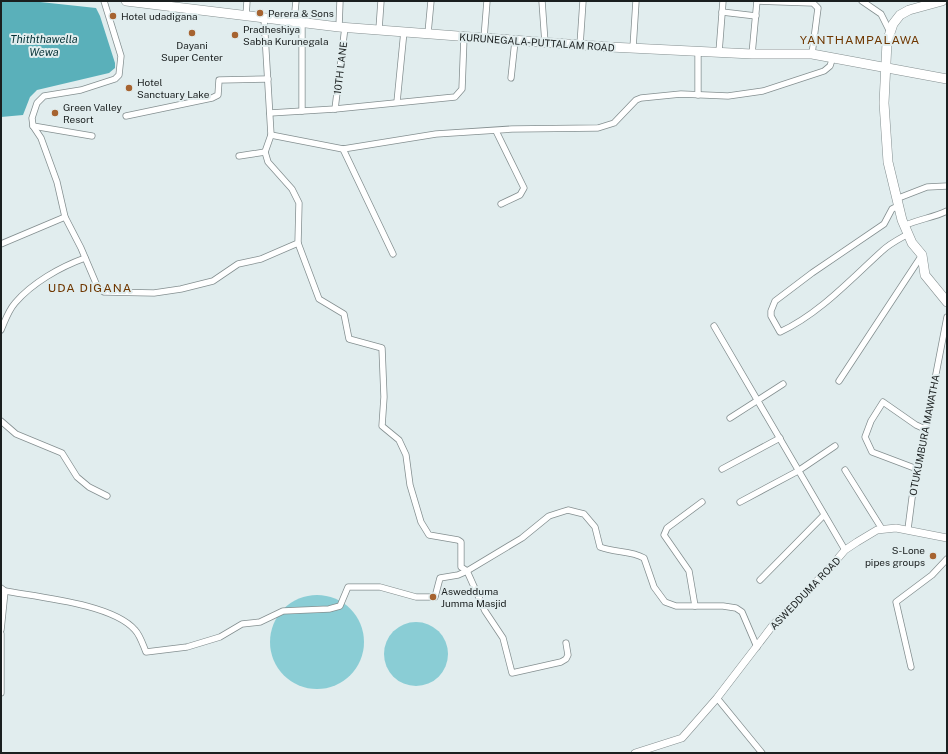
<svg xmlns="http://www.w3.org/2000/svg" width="948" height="754" font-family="'Public Sans',sans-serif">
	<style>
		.green { fill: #8acdd5 }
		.water { fill: #5ab0ba }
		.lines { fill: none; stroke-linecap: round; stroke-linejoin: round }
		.minor-casing { stroke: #848f90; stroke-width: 7 }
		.tertiary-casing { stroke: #848f90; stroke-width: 8 }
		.primary-casing { stroke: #848f90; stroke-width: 10 }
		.trunk-casing { stroke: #848f90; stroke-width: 10 }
		.minor { stroke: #fff; stroke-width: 5.5 }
		.tertiary { stroke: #fff; stroke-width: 7 }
		.primary { stroke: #fff; stroke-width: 9 }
		.trunk { stroke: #fff; stroke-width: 9 }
		.poi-dot { fill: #a66330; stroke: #e1edee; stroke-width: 1.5 }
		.labels { text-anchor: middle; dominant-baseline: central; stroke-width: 4; stroke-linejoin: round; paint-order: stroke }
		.poi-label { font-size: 10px; fill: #1a1f1f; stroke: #e1edee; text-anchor: start }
		.street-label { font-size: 10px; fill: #1a1f1f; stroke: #e1edee }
		.water-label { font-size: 11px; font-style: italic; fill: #053135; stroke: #e1edee }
		.quarter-label { font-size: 12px; letter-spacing: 1px; fill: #6f3700; stroke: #e1edee }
	</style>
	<rect width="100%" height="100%" fill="#e1edee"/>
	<g class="green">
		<circle cx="317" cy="642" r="47"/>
		<circle cx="416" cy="654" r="32"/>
	</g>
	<path class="water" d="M1 1H31L96 8 100 16 115 63V68L109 73 37 90 30 97 23 115 1 117Z"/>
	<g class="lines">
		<defs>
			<g id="minor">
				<path d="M104 1 121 56 119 75 115 79 81 90 44 96 37 103 32 118 33 126 41 138 57 182 65 217 81 248 98 288 104 292 154 293 181 289 213 281 238 264 261 259 298 243 299 203 292 189 268 162 265 152 271 135 264 18"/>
				<path d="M542 1 545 43"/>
				<path d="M757 1 813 3 818 8 812 54"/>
				<path d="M862 1 881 14 889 30"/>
				<path d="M722 12 756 16"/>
				<path d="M246 16 247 1"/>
				<path d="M294 21 296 1"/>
				<path d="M339 27 340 1"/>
				<path d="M379 29 381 1"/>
				<path d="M428 33 431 1"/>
				<path d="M484 38 487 1"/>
				<path d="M580 45 583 1"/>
				<path d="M633 48 636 1"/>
				<path d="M719 52 723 1"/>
				<path d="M752 54 757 1"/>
				<path d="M511 78 515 41"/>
				<path d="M698 95V51"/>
				<path d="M397 102 404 31"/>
				<path d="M335 109 345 27"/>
				<path d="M302 111V22"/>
				<path d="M270 113 335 109 455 97 462 89 464 37"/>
				<path d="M126 116 212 98 218 95 219 80 268 79"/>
				<path d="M33 126 92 136"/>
				<path d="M496 131 524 188 520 195 501 204"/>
				<path d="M271 135 343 149 436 134 512 129 598 128 614 123 636 100 641 98 681 94 728 96 763 91 824 71 830 66 833 57"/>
				<path d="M343 149 393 254"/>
				<path d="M239 156 265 152"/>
				<path d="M896 199 927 187 947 186"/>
				<path d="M898 206 892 209 884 224 812 273 775 301 771 311V316L780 332C819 314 850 280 882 251 889 244 899 239 908 234"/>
				<path d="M904 226C918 219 933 218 947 211"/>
				<path d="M298 243 319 299 344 314 349 339 382 348 384 397 382 426 399 440 406 455 410 485 421 522 429 535 458 540 461 542V567L467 571 485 611 503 638 512 673 561 662 566 659 568 655 566 643"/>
				<path d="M1 244 65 217"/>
				<path d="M714 326 845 550"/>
				<path d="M1 330C5 321 8 311 15 303 32 283 60 267 85 258"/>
				<path d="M839 381 922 255"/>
				<path d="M730 418 783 384"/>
				<path d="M1 421 16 434 62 453 77 477 89 487 107 496"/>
				<path d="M722 469 780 438"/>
				<path d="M917 469 872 452 865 437 871 421 883 402 916 425 925 429"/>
				<path d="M845 470 882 529"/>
				<path d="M740 502 798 471 835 446"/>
				<path d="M908 529 912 498 947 317"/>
				<path d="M760 580 824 515"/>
				<path d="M1 588 5 591C38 597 113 604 135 630 140 635 143 645 146 652L187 647 220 637 242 624 260 622 283 611 329 609 340 606 348 587H380L416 597H435L440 578 458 575 467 571 522 538 549 516 568 510 584 514 595 527 600 547C615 553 630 550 644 558L654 587 665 602 676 606H723L736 608 742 612 757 647"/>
				<path d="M695 606 689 571 664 535 667 528 702 502"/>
				<path d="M1 630 5 591"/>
				<path d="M1 634V693"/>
				<path d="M911 667 896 602 932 575 947 559"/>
				<path d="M717 698 762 753"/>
			</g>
			<path id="tertiary" d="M635 753 682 738 717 698 773 625 828 570 845 550 857 542 877 530 896 528 947 538"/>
			<path id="primary" d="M942 1 909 10 900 15 893 24 887 42 884 103 888 162 902 220 912 243 922 255 925 275 947 302"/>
			<path id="trunk" d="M126 1 339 27 484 38 610 47 752 54H812L947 79"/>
		</defs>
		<use href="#minor" class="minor-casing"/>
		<use href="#tertiary" class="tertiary-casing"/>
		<use href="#primary" class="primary-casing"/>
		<use href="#trunk" class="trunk-casing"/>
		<use href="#minor" class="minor"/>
		<use href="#tertiary" class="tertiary"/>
		<use href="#primary" class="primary"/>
		<use href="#trunk" class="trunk"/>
	</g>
	<g class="poi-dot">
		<circle cx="260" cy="13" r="4"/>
		<circle cx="113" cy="16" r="4"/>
		<circle cx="192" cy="33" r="4"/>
		<circle cx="235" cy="35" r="4"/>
		<circle cx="129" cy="88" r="4"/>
		<circle cx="55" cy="113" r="4"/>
		<circle cx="933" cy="556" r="4"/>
		<circle cx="433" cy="597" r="4"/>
	</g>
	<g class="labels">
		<g class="poi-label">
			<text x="268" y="13">Perera &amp; Sons</text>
			<text x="121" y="16">Hotel udadigana</text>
			<text x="243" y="29">Pradheshiya<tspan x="243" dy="12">Sabha Kurunegala</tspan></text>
			<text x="192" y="45" text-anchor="middle">Dayani<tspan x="192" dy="12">Super Center</tspan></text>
			<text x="137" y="82">Hotel<tspan x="137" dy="12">Sanctuary Lake</tspan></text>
			<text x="63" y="107">Green Valley<tspan x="63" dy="12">Resort</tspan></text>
			<text x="925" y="550" text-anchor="end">S-Lone<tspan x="925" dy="12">pipes groups</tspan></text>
			<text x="441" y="591">Aswedduma<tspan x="441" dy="12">Jumma Masjid</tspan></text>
		</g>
		<g class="street-label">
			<text transform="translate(537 42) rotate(4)">KURUNEGALA-PUTTALAM ROAD</text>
			<text transform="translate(340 68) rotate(-83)">10TH LANE</text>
			<text transform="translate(924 435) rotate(-79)">OTUKUMBURA MAWATHA</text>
			<text transform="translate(805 593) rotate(-46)">ASWEDDUMA ROAD</text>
		</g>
		<g class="water-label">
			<text x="44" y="39">Thiththawella<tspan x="44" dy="13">Wewa</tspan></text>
		</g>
		<g class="quarter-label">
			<text x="860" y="40">YANTHAMPALAWA</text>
			<text x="90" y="288">UDA DIGANA</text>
		</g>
	</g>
	<rect width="948" height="754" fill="none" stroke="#1a1f1f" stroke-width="4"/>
</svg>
